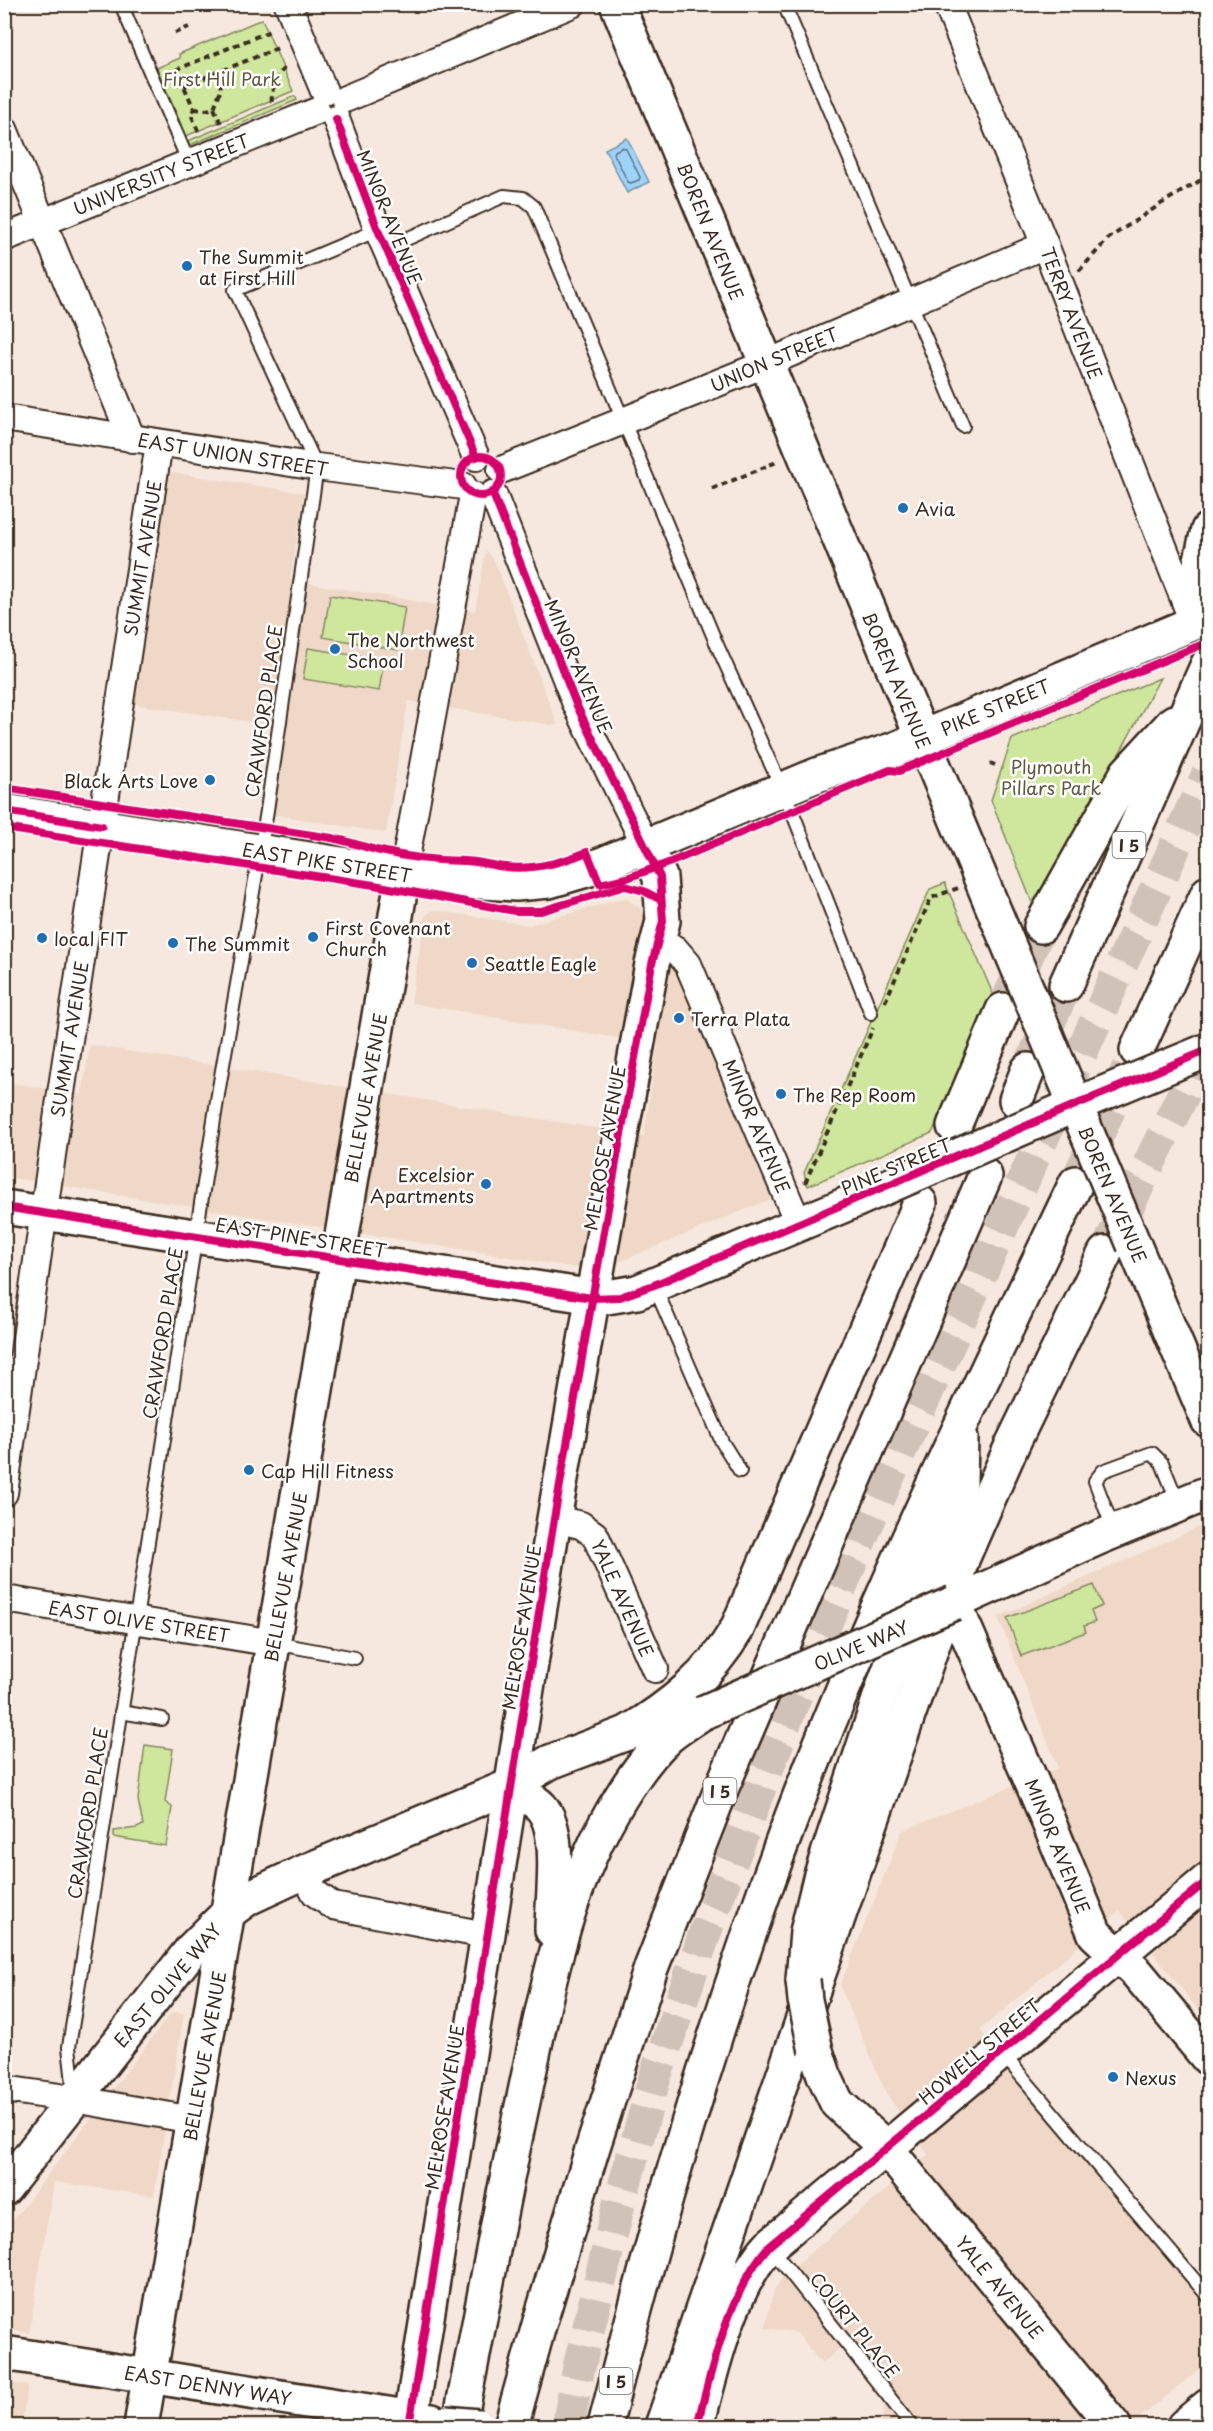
<svg xmlns="http://www.w3.org/2000/svg" width="1213" height="2431" font-family="'Playpen Sans',sans-serif">
	<style>
		.built { fill: #efd8c7 }
		.green { fill: #cee79d; stroke: #84885e; stroke-width: 1.5 }
		.water { fill: #9cd4fb; stroke: #7590a3; stroke-width: 1.5 }
		.lines { fill: none; stroke-linecap: round; stroke-linejoin: round }
		.shore { stroke: #626e76; stroke-width: 1.5 }
		.highway-tunnel { stroke: #d1c2b8; stroke-width: 33; stroke-dasharray: 33 16; stroke-linecap: butt }
		.lane-casing { stroke: #3b2a1e; stroke-width: 16 }
		.street-casing { stroke: #3b2a1e; stroke-width: 30 }
		.secondary-casing { stroke: #3b2a1e; stroke-width: 38 }
		.primary-casing { stroke: #3b2a1e; stroke-width: 38 }
		.highway-casing { stroke: #3b2a1e; stroke-width: 38 }
		.path { stroke: #3b2a1e; stroke-width: 4; stroke-dasharray: 6 4.5; stroke-linecap: butt }
		.lane { stroke: #fff; stroke-width: 12 }
		.street { stroke: #fff; stroke-width: 26 }
		.secondary { stroke: #fff; stroke-width: 33 }
		.primary { stroke: #fff; stroke-width: 33 }
		.highway { stroke: #fff; stroke-width: 33 }
		.secondary-bridge-casing { stroke: #3b2a1e; stroke-width: 38; stroke-linecap: butt }
		.primary-bridge-casing { stroke: #3b2a1e; stroke-width: 38; stroke-linecap: butt }
		.highway-bridge-casing { stroke: #3b2a1e; stroke-width: 38; stroke-linecap: butt }
		.secondary-bridge { stroke: #fff; stroke-width: 33 }
		.primary-bridge { stroke: #fff; stroke-width: 33 }
		.highway-bridge { stroke: #fff; stroke-width: 33 }
		.cycleway-casing { stroke: #fff; stroke-width: 11 }
		.cycleway { stroke: #d6006c; stroke-width: 8 }
		.poi-dot { fill: #1f6fb2; stroke: #fff; stroke-width: 2 }
		.labels { text-anchor: middle; dominant-baseline: central; stroke-width: 5; stroke-linejoin: round; paint-order: stroke }
		.shield { fill: #fff; stroke: #766a62; stroke-width: 1.5 }
		.shield-label { font-size: 16px; font-weight: bold; fill: #3b2a1e }
		.park-label { font-size: 18px; fill: #60593e; stroke: #fff }
		.street-label { font-size: 18px; fill: #3b2a1e; stroke: #fff }
		.poi-label { font-size: 18px; fill: #3b2a1e; stroke: #fff; text-anchor: start }
	</style>
	<rect width="100%" height="100%" fill="#f6e8de"/>
	<filter id="ink" filterUnits="userSpaceOnUse"><feTurbulence type="fractalNoise" baseFrequency=".0167" numOctaves="2"/><feDisplacementMap in="SourceGraphic" scale="12" xChannelSelector="R" yChannelSelector="G"/><feConvolveMatrix kernelMatrix="1 2 1 2 8 2 1 2 1" color-interpolation-filters="sRGB"/></filter>
	<g filter="url(#ink)">
		<g class="built">
			<path d="M169 472 304 493 290 580 475 611 486 550 495 562 558 726 408 701 386 833 271 814 285 727 134 704Z"/>
			<path d="M625 898 642 909 685 980 776 1197 614 1264 578 1268 5 1177 4 1082 82 1094 90 1045 644 1136 658 1045 411 1003 425 916 433 910 529 925Z"/>
			<path d="M1208 1523V2022L1120 1911 980 2030 1208 2305V2362L1130 2426H881L886 2398 842 2346 822 2364 796 2332 765 2328 774 2290 785 2274 928 2155 886 2093 840 1986 902 1831 1058 1768 998 1617Z"/>
			<path d="M172 2012 184 2013 154 2196 54 2182 29 2333 5 2329 4 2232Z"/>
			<path d="M5 2382 28 2386 21 2426H5Z"/>
		</g>
		<g class="green">
			<path d="M262 19 293 91 186 136 157 68 180 58 179 54Z"/>
			<path d="M295 96 297 100 190 145 188 141Z"/>
			<path d="M330 595 405 607 398 650 323 637Z"/>
			<path d="M308 648 384 660 379 691 303 679Z"/>
			<path d="M1160 678 1035 910 991 800 1012 739Z"/>
			<path d="M945 883 993 994 932 1133 808 1186 804 1173 930 889Z"/>
			<path d="M1094 1585 1102 1606 1091 1611 1095 1622 1084 1626 1086 1632 1021 1656 1007 1618Z"/>
			<path d="M145 1745 173 1749 165 1802 172 1807 166 1846 114 1837V1831L137 1828 143 1825 138 1800Z"/>
		</g>
		<path class="water" d="M627 138 649 182 627 193 605 149Z"/>
		<g class="lines">
			<path class="shore" d="M623 147 626 149 640 177 639 180 631 183 628 182 614 154 615 151Z"/>
			<g class="highway-tunnel">
				<path d="M1003 1010 1041 926"/>
				<path d="M1028 1070 1066 985"/>
				<path d="M1076 1183 1128 1068"/>
				<path d="M1105 1253 1208 1044"/>
				<path d="M568 2426 579 2367 618 2208 655 2077 713 1910 797 1692 865 1529 1208 774"/>
			</g>
			<defs>
				<g id="lane">
					<path d="M121 4 189 163"/>
					<path d="M784 4 963 426"/>
					<path d="M386 248 504 196 523 198 534 207 717 645 792 811 871 1013"/>
					<path d="M654 1285 722 1442 740 1471"/>
					<path d="M1114 1531 1095 1481 1103 1471 1152 1453 1162 1463 1179 1505"/>
					<path d="M274 1643 355 1658"/>
					<path d="M121 1712 162 1719"/>
					<path d="M1002 2053 1208 2296"/>
					<path d="M74 2091 69 2047 219 1088 266 817 317 467 235 290 378 230"/>
					<path d="M770 2247 912 2426"/>
				</g>
				<g id="street">
					<path d="M288 4 324 91"/>
					<path d="M947 4 1045 245 1191 617"/>
					<path d="M345 99 572 4"/>
					<path d="M336 119 378 230 476 457"/>
					<path d="M4 129 132 439"/>
					<path d="M4 238 317 111"/>
					<path d="M4 418 317 467 463 486"/>
					<path d="M501 470 765 364 1045 245"/>
					<path d="M493 494 576 704 646 846"/>
					<path d="M403 874 473 495"/>
					<path d="M658 941 675 949 688 964 799 1225"/>
					<path d="M4 1493 58 1113 159 443"/>
					<path d="M554 1519 581 1525 595 1535 655 1669"/>
					<path d="M5 1599 274 1643"/>
					<path d="M304 1872 315 1893 333 1906 486 1935"/>
					<path d="M4 2089 74 2099 193 2120"/>
				</g>
				<g id="secondary">
					<path d="M1194 623V590L1208 530"/>
					<path d="M4 811 436 879 516 884 549 881 593 868 817 775 895 749 1208 617"/>
					<path d="M4 1207 601 1298 637 1292 854 1201"/>
					<path d="M954 1603 1039 1799 1095 1934 1137 1973 1208 2058"/>
					<path d="M886 2148 1114 2426"/>
					<path d="M4 2189 192 1949 229 1912 248 1898 304 1872 510 1786 550 1762 627 1733 653 1726"/>
					<path d="M4 2353 432 2421"/>
					<path d="M411 2418 554 1519 618 1151 652 964 663 921 660 877 646 846"/>
					<path d="M141 2426 403 874"/>
				</g>
				<g id="primary">
					<path d="M617 4 991 903"/>
					<path d="M1134 1245 1208 1420"/>
					<path d="M954 1603 1098 1538 1208 1493"/>
					<path d="M697 2426C711 2370 730 2289 769 2246L1208 1880"/>
					<path d="M1184 2426 1208 2406"/>
				</g>
				<g id="highway">
					<path d="M1041 926 1127 773 1174 722"/>
					<path d="M1066 985 1208 664"/>
					<path d="M1137 1050 1208 893"/>
					<path d="M1016 1100 1028 1070"/>
					<path d="M954 1126 1003 1010"/>
					<path d="M627 1733C672 1706 710 1675 737 1629L920 1203"/>
					<path d="M510 1786C520 1793 534 1799 541 1807 563 1831 552 1899 552 1930"/>
					<path d="M803 1980 807 1932 820 1878 885 1682 960 1483 961 1438"/>
					<path d="M816 2051 824 2075 837 2103 886 2148"/>
					<path d="M459 2426C481 2317 500 2207 524 2097 546 1994 564 1888 621 1797 634 1776 649 1754 668 1737 678 1728 691 1721 702 1713"/>
					<path d="M511 2426 539 2325 591 2153 651 1968 722 1787 985 1176"/>
					<path d="M605 2426C656 2221 716 2017 791 1819 874 1601 976 1393 1076 1183"/>
					<path d="M662 2426 963 1557 1013 1443 1105 1253"/>
				</g>
			</defs>
			<use href="#lane" class="lane-casing"/>
			<use href="#street" class="street-casing"/>
			<use href="#secondary" class="secondary-casing"/>
			<use href="#primary" class="primary-casing"/>
			<use href="#highway" class="highway-casing"/>
			<g class="path">
				<path d="M175 33 189 27"/>
				<path d="M173 71 178 83 184 86 194 109 191 114 199 133"/>
				<path d="M166 74 270 31"/>
				<path d="M184 86 278 48"/>
				<path d="M272 102C270 92 277 73 286 67"/>
				<path d="M214 108 221 124"/>
				<path d="M194 109 207 110 214 108 221 89 219 73"/>
				<path d="M1079 271 1109 238 1167 200 1208 176"/>
				<path d="M712 489 779 461"/>
				<path d="M990 763 995 765"/>
				<path d="M885 1002 931 898 958 888"/>
				<path d="M805 1183 873 1028"/>
				<path d="M740 2421 789 2426"/>
			</g>
			<use href="#lane" class="lane"/>
			<use href="#street" class="street"/>
			<use href="#secondary" class="secondary"/>
			<use href="#primary" class="primary"/>
			<use href="#highway" class="highway"/>
			<defs>
				<g id="secondary-bridge">
					<path d="M854 1201 1075 1105 1208 1050"/>
					<path d="M446 2423 478 2426"/>
				</g>
				<g id="primary-bridge">
					<path d="M991 903 1134 1245"/>
					<path d="M702 1713 954 1603"/>
				</g>
				<path id="highway-bridge" d="M803 1980 805 2000 816 2051"/>
			</defs>
			<use href="#secondary-bridge" class="secondary-bridge-casing"/>
			<use href="#primary-bridge" class="primary-bridge-casing"/>
			<use href="#highway-bridge" class="highway-bridge-casing"/>
			<use href="#secondary-bridge" class="secondary-bridge"/>
			<use href="#primary-bridge" class="primary-bridge"/>
			<use href="#highway-bridge" class="highway-bridge"/>
			<defs>
				<g id="cycleway">
					<path d="M336 119 378 230 476 457"/>
					<circle cx="481" cy="476" r="20"/>
					<path d="M4 788 332 838C347 841 361 846 376 850 405 857 435 861 464 861 478 861 492 866 505 867 533 870 561 863 587 852L600 884 627 878 671 862 890 770 899 771 1208 642"/>
					<path d="M4 811 102 826"/>
					<path d="M4 828 374 885 515 911H541L625 886 644 891 661 900"/>
					<path d="M4 1207 592 1298 620 1297 654 1285 1075 1105 1208 1050"/>
					<path d="M409 2426 554 1519 618 1151 652 964 663 921 660 877 576 704 493 494"/>
					<path d="M697 2426C711 2370 730 2289 769 2246L1208 1880"/>
				</g>
			</defs>
			<use href="#cycleway" class="cycleway-casing"/>
			<use href="#cycleway" class="cycleway"/>
		</g>
	</g>
	<g class="poi-dot">
		<circle cx="187" cy="266" r="6"/>
		<circle cx="903" cy="508" r="6"/>
		<circle cx="335" cy="649" r="6"/>
		<circle cx="210" cy="780" r="6"/>
		<circle cx="313" cy="937" r="6"/>
		<circle cx="42" cy="938" r="6"/>
		<circle cx="173" cy="943" r="6"/>
		<circle cx="472" cy="963" r="6"/>
		<circle cx="679" cy="1018" r="6"/>
		<circle cx="781" cy="1094" r="6"/>
		<circle cx="486" cy="1184" r="6"/>
		<circle cx="249" cy="1470" r="6"/>
		<circle cx="1113" cy="2077" r="6"/>
	</g>
	<g class="labels">
		<g class="shield">
			<rect x="1112.5" y="832" width="33" height="26" rx="4.5"/>
			<rect x="703.5" y="1778" width="33" height="26" rx="4.5"/>
			<rect x="599.5" y="2368" width="33" height="26" rx="4.5"/>
		</g>
		<g class="shield-label">
			<text x="1129" y="845">I 5</text>
			<text x="720" y="1791">I 5</text>
			<text x="616" y="2381">I 5</text>
		</g>
		<g class="park-label">
			<text x="222" y="78">First Hill Park</text>
			<text x="1051" y="766">Plymouth<tspan x="1051" dy="21">Pillars Park</tspan></text>
		</g>
		<g class="street-label">
			<text transform="translate(161 174) rotate(-22)">UNIVERSITY STREET</text>
			<text transform="translate(390 217) rotate(68)">MINOR AVENUE</text>
			<text transform="translate(711 231) rotate(68)">BOREN AVENUE</text>
			<text transform="translate(1072 313) rotate(69)">TERRY AVENUE</text>
			<text transform="translate(774 359) rotate(-23)">UNION STREET</text>
			<text transform="translate(233 454) rotate(9)">EAST UNION STREET</text>
			<text transform="translate(142 558) rotate(-81)">SUMMIT AVENUE</text>
			<text transform="translate(579 666) rotate(67)">MINOR AVENUE</text>
			<text transform="translate(897 680) rotate(67)">BOREN AVENUE</text>
			<text transform="translate(995 707) rotate(-23)">PIKE STREET</text>
			<text transform="translate(263 711) rotate(-82)">CRAWFORD PLACE</text>
			<text transform="translate(327 862) rotate(9)">EAST PIKE STREET</text>
			<text transform="translate(69 1039) rotate(-81)">SUMMIT AVENUE</text>
			<text transform="translate(365 1098) rotate(-80)">BELLEVUE AVENUE</text>
			<text transform="translate(757 1126) rotate(67)">MINOR AVENUE</text>
			<text transform="translate(604 1148) rotate(-80)">MELROSE AVENUE</text>
			<text transform="translate(896 1166) rotate(-23)">PINE STREET</text>
			<text transform="translate(1113 1194) rotate(67)">BOREN AVENUE</text>
			<text transform="translate(301 1237) rotate(9)">EAST PINE STREET</text>
			<text transform="translate(162 1333) rotate(-81)">CRAWFORD PLACE</text>
			<text transform="translate(285 1577) rotate(-80)">BELLEVUE AVENUE</text>
			<text transform="translate(623 1598) rotate(66)">YALE AVENUE</text>
			<text transform="translate(139 1621) rotate(9)">EAST OLIVE STREET</text>
			<text transform="translate(521 1627) rotate(-81)">MELROSE AVENUE</text>
			<text transform="translate(861 1645) rotate(-23)">OLIVE WAY</text>
			<text transform="translate(87 1813) rotate(-81)">CRAWFORD PLACE</text>
			<text transform="translate(1058 1846) rotate(68)">MINOR AVENUE</text>
			<text transform="translate(167 1985) rotate(-50)">EAST OLIVE WAY</text>
			<text transform="translate(979 2051) rotate(-40)">HOWELL STREET</text>
			<text transform="translate(204 2056) rotate(-80)">BELLEVUE AVENUE</text>
			<text transform="translate(444 2107) rotate(-81)">MELROSE AVENUE</text>
			<text transform="translate(1000 2287) rotate(51)">YALE AVENUE</text>
			<text transform="translate(855 2325) rotate(51)">COURT PLACE</text>
			<text transform="translate(208 2385) rotate(9)">EAST DENNY WAY</text>
		</g>
		<g class="poi-label">
			<text x="199" y="256">The Summit<tspan x="199" dy="21">at First Hill</tspan></text>
			<text x="915" y="508">Avia</text>
			<text x="347" y="639">The Northwest<tspan x="347" dy="21">School</tspan></text>
			<text x="198" y="780" text-anchor="end">Black Arts Love</text>
			<text x="325" y="927">First Covenant<tspan x="325" dy="21">Church</tspan></text>
			<text x="54" y="938">local FIT</text>
			<text x="185" y="943">The Summit</text>
			<text x="484" y="963">Seattle Eagle</text>
			<text x="691" y="1018">Terra Plata</text>
			<text x="793" y="1094">The Rep Room</text>
			<text x="474" y="1174" text-anchor="end">Excelsior<tspan x="474" dy="21">Apartments</tspan></text>
			<text x="261" y="1470">Cap Hill Fitness</text>
			<text x="1125" y="2077">Nexus</text>
		</g>
	</g>
	<rect width="1213" height="2431" fill="none" stroke="#fff" stroke-width="24"/>
	<rect x="12" y="12" width="1189" height="2407" fill="none" stroke="#3b2a1e" stroke-width="2" filter="url(#ink)"/>
</svg>
